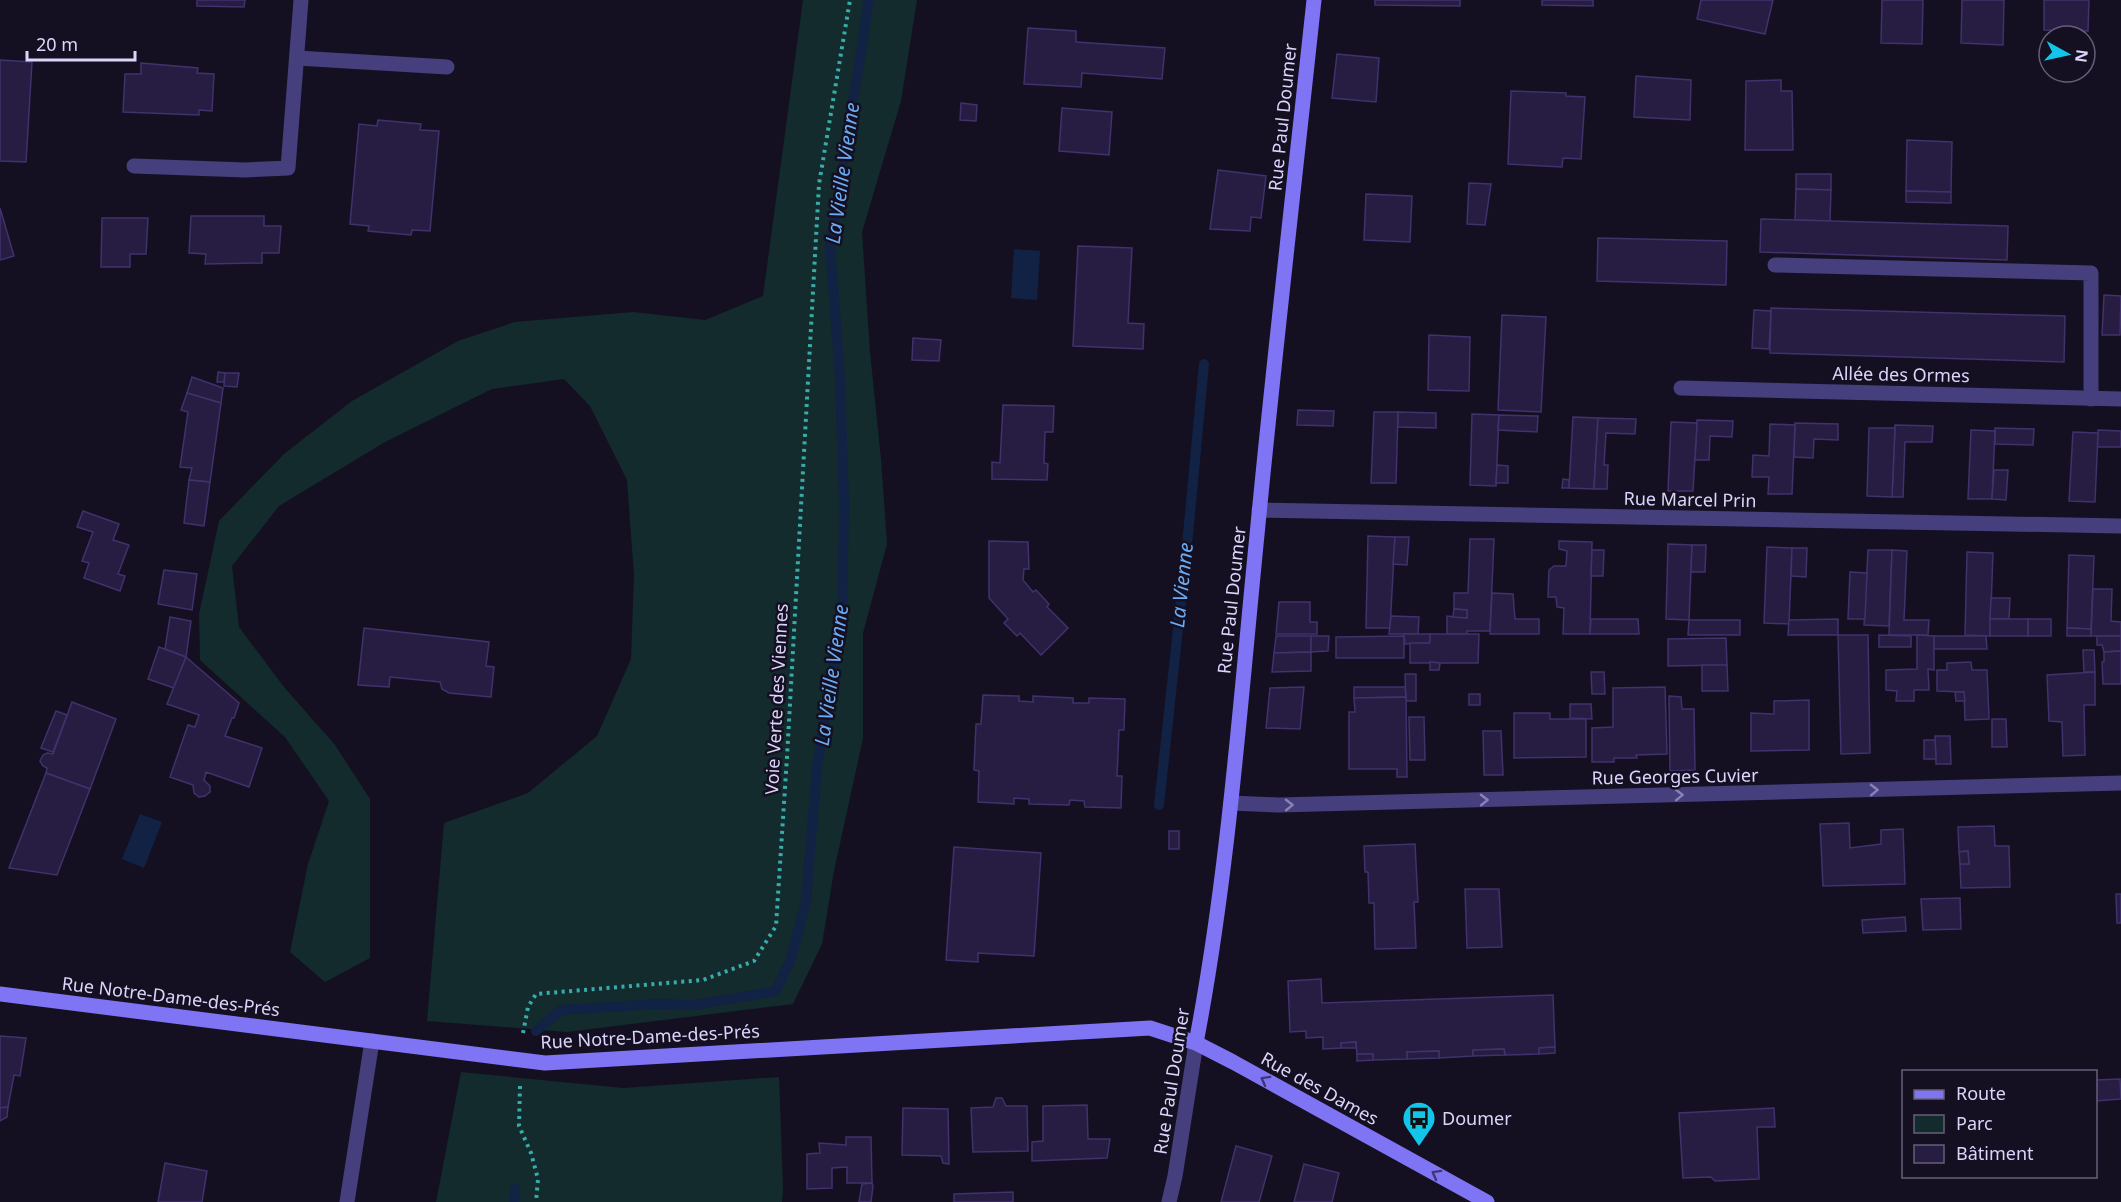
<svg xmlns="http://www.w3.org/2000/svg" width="2121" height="1202" font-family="'Noto Sans',sans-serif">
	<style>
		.green { fill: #132b2c }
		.water { fill: #122244 }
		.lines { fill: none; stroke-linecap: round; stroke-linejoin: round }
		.stream { stroke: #122244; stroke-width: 10 }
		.building { fill: #271d42; stroke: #41316c; stroke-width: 1.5 }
		.path { stroke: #39abab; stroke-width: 4; stroke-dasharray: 3 4.5; stroke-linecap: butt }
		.lane { stroke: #453f7d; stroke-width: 15 }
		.street { stroke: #453f7d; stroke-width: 15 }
		.secondary { stroke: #7f74f3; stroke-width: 15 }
		.oneway { stroke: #8982b6 }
		.oneway2 { stroke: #3f3876 }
		.labels { text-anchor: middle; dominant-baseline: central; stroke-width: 5; stroke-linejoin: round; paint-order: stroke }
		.street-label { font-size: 18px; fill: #dcd5fb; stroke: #141022 }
		.poi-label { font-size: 18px; fill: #dcd5fb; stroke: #141022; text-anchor: start }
		.water-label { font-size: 20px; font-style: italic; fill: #6babf3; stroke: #141022 }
	</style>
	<rect width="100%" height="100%" fill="#141022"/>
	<g class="green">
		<path d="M803 0H917L901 101 862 232 870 352 881 459 887 544 863 633V738L834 871 822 944 793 1004 567 1032 427 1021 444 823 528 793 597 736 631 659 634 575 627 480 590 406 564 379 492 389 385 442 279 506 232 566 239 627 284 687 335 745 370 799V958L325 982 290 952 308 864 329 801 285 737 200 660 199 614 219 521 284 454 352 401 458 341 515 322 633 312 705 320 763 296Z"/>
		<path d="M461 1072 623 1088 779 1077 783 1188 782 1202H436Z"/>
	</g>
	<g class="water">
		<path d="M1014 249 1040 251 1037 300 1011 298Z"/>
		<path d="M140 814 162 822 144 868 122 859Z"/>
	</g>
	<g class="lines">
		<g class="stream">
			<path d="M1159 805 1187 545 1204 364"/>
			<path d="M536 1031 561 1010 657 1004 694 1005 776 991 791 959 806 901 817 767 842 619 844 507 840 376 830 246 869 0"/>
			<path d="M514 1202 515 1189"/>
		</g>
	</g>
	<g class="building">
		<path d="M197 0H245L244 7 197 6Z"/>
		<path d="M1375 0H1460V6L1375 5Z"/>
		<path d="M1542 0H1593V6L1542 5Z"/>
		<path d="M1701 0H1773L1765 34 1697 19Z"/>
		<path d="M1882 0H1923L1922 44 1881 43Z"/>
		<path d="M1962 0H2004L2003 45 1961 43Z"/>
		<path d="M2044 0H2089L2088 31 2044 30Z"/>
		<path d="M1028 28 1076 31V42L1165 48 1162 79 1082 73 1081 87 1024 84Z"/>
		<path d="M1337 54 1379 58 1376 102 1332 98Z"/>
		<path d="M0 60 32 62 26 162 0 161Z"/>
		<path d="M141 63 198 68 197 73 214 74 212 111 199 110V115L123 112 125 74H141Z"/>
		<path d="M1636 76 1691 80 1690 120 1634 117Z"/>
		<path d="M1781 80V91H1792L1793 150H1745L1746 81Z"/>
		<path d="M1511 91 1566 93V96L1585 97 1581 159 1563 158 1562 167 1508 164Z"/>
		<path d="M961 103 977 105 976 121 960 120Z"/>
		<path d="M1062 108 1112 112 1109 155 1059 151Z"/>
		<path d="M378 120 421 124 420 130 439 131 430 231 412 230 411 235 368 231 369 226 350 224 359 124 377 126Z"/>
		<path d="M1907 140 1952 142 1951 192 1906 191Z"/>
		<path d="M1218 170 1266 176 1261 218 1251 217 1250 231 1210 229Z"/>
		<path d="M1796 174H1831V190L1796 189Z"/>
		<path d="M1469 183 1491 184 1485 225 1467 224Z"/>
		<path d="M1796 189 1831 190 1830 221 1795 220Z"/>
		<path d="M1906 191 1951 192V203L1906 202Z"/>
		<path d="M1366 194 1412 196 1410 242 1364 240Z"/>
		<path d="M0 208 14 256 0 260Z"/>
		<path d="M191 216H264V226H281L279 253H262V263L205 264 206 254 189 253Z"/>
		<path d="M102 218H148L146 254H130V267H101Z"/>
		<path d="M1761 219 2008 226 2007 260 1760 252Z"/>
		<path d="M1598 238 1727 241 1726 285 1597 281Z"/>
		<path d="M1078 246 1132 248 1128 323 1144 324 1143 349 1073 346Z"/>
		<path d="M2104 295 2121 296 2120 335H2102Z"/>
		<path d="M1771 308 2065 316 2064 362 1770 353Z"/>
		<path d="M1754 310 1771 311 1769 349 1752 348Z"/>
		<path d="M1502 315 1546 317 1541 412 1498 410Z"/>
		<path d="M1429 335 1470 337 1469 391 1428 390Z"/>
		<path d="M913 338 941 340 939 361 912 360Z"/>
		<path d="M218 372 225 373 224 382H217Z"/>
		<path d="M225 373H239L237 387 224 386Z"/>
		<path d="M192 377 223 388 221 403 187 393Z"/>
		<path d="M187 393 221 403 210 482 189 480 192 468 180 467 188 412 181 410Z"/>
		<path d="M1003 405 1054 406 1053 432H1045L1044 463 1048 464 1047 480 992 479V462L1000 463Z"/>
		<path d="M1298 410 1334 411 1333 426 1297 425Z"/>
		<path d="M1374 412H1398L1396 483H1371Z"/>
		<path d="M1398 412 1436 413V428L1398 427Z"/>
		<path d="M1472 414 1499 415 1496 486 1470 485Z"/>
		<path d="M1499 415 1538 416 1537 432 1498 430Z"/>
		<path d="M1573 417 1598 418 1594 489 1569 488Z"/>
		<path d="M1598 418 1636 419 1635 434 1606 433 1604 465H1608L1607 489H1594Z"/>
		<path d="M1697 420 1733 421 1732 437 1710 436 1709 460H1695Z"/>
		<path d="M1671 422 1697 423 1693 491H1668Z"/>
		<path d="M1795 423 1838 424V440L1814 439 1813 458 1794 457Z"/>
		<path d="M1770 424 1795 425 1792 494H1768L1769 477H1752L1753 455 1769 456Z"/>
		<path d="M1895 425 1933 426 1932 442H1905L1903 497H1892Z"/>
		<path d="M1869 428H1895L1892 497 1867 496Z"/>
		<path d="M1995 428 2034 429 2033 445 1995 444Z"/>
		<path d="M1971 430 1995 431 1992 499H1968Z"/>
		<path d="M2098 430 2121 431V447H2097Z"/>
		<path d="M2073 432 2098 433 2095 502 2069 501Z"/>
		<path d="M1497 465 1508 466V483H1496Z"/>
		<path d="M1994 470H2008L2006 500 1992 499Z"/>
		<path d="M1563 479 1569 480V488H1562Z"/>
		<path d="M189 480 210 482 204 526 184 523Z"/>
		<path d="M83 511 119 524 113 540 129 545 118 574 125 576 120 591 84 578 89 563 82 561 93 532 77 527Z"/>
		<path d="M1368 536 1395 537 1390 628H1366Z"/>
		<path d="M1395 537H1409L1407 565 1393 564Z"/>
		<path d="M1470 539H1494L1490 631H1467V634H1447V616L1467 618V610L1454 609V593H1468Z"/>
		<path d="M989 541 1028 542 1029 569H1024L1023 580 1033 592 1036 590 1049 604 1047 607 1068 628 1041 655 1020 633 1017 636 1004 623 1008 619 989 598Z"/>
		<path d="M1559 541 1592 542 1590 634H1563L1564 608 1557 607 1556 597H1548L1549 570 1554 566H1566L1567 551 1559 549Z"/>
		<path d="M1668 544 1692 545 1689 620 1666 619Z"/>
		<path d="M1692 545H1706L1705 572H1691Z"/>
		<path d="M1767 547 1792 548 1789 624 1764 623Z"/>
		<path d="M1792 548H1807L1806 577 1791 576Z"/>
		<path d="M1592 550H1604L1603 576H1591Z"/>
		<path d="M1868 550H1892L1889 626 1864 625Z"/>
		<path d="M1892 550 1907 551 1904 620H1929L1928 635H1889Z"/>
		<path d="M1967 552 1993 553 1990 636 1965 635Z"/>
		<path d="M2069 555 2094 556 2091 629 2067 628Z"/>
		<path d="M164 570 197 574 192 610 158 604Z"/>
		<path d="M1850 572 1867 573 1865 619H1848Z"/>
		<path d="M2093 589H2112L2111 621 2121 622V636H2091Z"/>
		<path d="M1492 593 1513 594 1515 619H1539V634H1490Z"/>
		<path d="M1991 598H2010L2009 619H1990Z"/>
		<path d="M1279 602H1310V622H1317V634H1276Z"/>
		<path d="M1454 609 1467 610V618L1453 617Z"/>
		<path d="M1391 616 1419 617 1418 634H1389Z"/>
		<path d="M170 617 191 621 186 657 165 649Z"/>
		<path d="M1591 619H1638L1639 634H1590Z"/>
		<path d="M1838 619V635H1788L1789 620Z"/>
		<rect x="1990" y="619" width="38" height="17"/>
		<rect x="2028" y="619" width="23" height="17"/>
		<path d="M1689 620H1740V635H1688Z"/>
		<path d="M364 628 489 642 486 666 494 667 491 697 449 693 442 689 440 682 390 677 389 687 358 685Z"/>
		<path d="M2067 628 2091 629V636H2067Z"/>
		<path d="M1404 634H1430V643L1405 644Z"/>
		<path d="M1430 634H1479L1478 663H1410V643H1430Z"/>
		<path d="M1838 635H1868L1870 753 1841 754Z"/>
		<path d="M1879 635 1911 636V647H1879Z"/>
		<path d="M1917 635 1934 636V670L1928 669 1929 690H1914V701H1896L1897 691 1886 690V670L1917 669Z"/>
		<path d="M1276 636H1311V652L1274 653Z"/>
		<path d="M1311 636H1329L1328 651 1311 652Z"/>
		<path d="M1404 636V658H1336V637Z"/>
		<path d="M1934 636H1986L1987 649H1934Z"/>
		<path d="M2097 636H2121V651L2104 652 2102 645H2097Z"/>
		<path d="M1726 638 1727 665 1668 666V639Z"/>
		<path d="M159 647 186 657 174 688 148 679Z"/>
		<path d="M2083 650H2094L2095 672H2084Z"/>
		<path d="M2121 651V684H2103L2102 662H2104V652Z"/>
		<path d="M1311 652V671L1272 672 1274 653Z"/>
		<path d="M186 657 239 703 234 718H232L225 736 262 748 249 787 206 772 204 780 210 786V792L205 796 199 797 194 793 193 785 170 777 188 725 195 727 199 715 167 704Z"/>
		<path d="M1430 662 1440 663 1439 670H1430Z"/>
		<path d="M1971 662 1972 670H1987L1989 719 1965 720 1964 692 1937 691V670H1947V663Z"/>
		<path d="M1702 665H1727L1728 691H1702Z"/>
		<path d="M1591 672H1604L1605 694H1592Z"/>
		<path d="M2095 672V705H2084L2085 755 2063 756 2062 722 2049 721 2047 675Z"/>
		<path d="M1405 674H1416V701H1406Z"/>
		<path d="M1304 687 1300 729 1266 728 1270 688Z"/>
		<path d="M1354 687H1405L1406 697 1354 698Z"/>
		<path d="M1665 687 1667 754 1636 755 1637 758H1614V762H1592V728L1613 727V688Z"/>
		<path d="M1955 692H1964L1965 701H1956Z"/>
		<rect x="1469" y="694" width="11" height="11"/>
		<path d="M983 695 1019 696V701L1033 702V696L1073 698V703H1089V698L1125 699 1124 730H1119L1117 776H1122L1121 808 1085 807 1084 801 1070 800 1069 805 1029 804V799L1014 798V804L978 802 979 771 974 770 976 724H981Z"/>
		<path d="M1669 696 1681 697 1682 709H1694L1695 770 1670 771Z"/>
		<path d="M1406 697 1407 777H1397V769H1349V712H1355L1354 698Z"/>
		<path d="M1809 700V750L1751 751V713L1774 714V701Z"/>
		<path d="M72 702 116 719 90 789 46 773 47 768 43 766 40 761 43 755 47 753 53 754Z"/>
		<path d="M1570 704H1591L1592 719 1570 718Z"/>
		<path d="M56 711 67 715 53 752 41 748Z"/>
		<path d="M1514 713H1550V719H1586V757L1514 758Z"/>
		<path d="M1409 717H1424L1425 760H1410Z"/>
		<path d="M1992 719H2006L2007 747H1992Z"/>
		<path d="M1483 731H1501L1503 775H1484Z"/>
		<path d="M1935 736H1950L1951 764H1936Z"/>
		<path d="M1924 740H1935L1936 759H1924Z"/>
		<path d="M46 773 90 789 57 875 9 868Z"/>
		<path d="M1849 823 1850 848 1881 844V830L1903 829 1905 884 1823 886 1820 824Z"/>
		<path d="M1994 826 1995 846H2009L2010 887 1961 888 1960 864H1969L1968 851 1959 852 1958 827Z"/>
		<rect x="1169" y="831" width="10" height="18"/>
		<path d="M1415 844 1418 902H1414L1416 948 1375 949 1374 903H1369L1368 872H1365L1364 846Z"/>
		<path d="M954 847 1041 853 1034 956 978 953V962L946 960Z"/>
		<path d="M1968 851 1969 864H1960L1959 852Z"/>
		<path d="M1465 889H1499L1502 947 1467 948Z"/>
		<path d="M2116 894H2121V923H2117Z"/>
		<path d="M1960 898 1961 929 1923 930 1921 899Z"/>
		<path d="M1905 917 1906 931 1863 933 1862 920Z"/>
		<path d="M1321 979 1322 1003 1553 995 1555 1047 1539 1048V1054L1505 1055 1504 1049 1473 1050V1056L1439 1058V1051L1407 1052V1059L1373 1060V1054H1357L1356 1042 1341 1043V1048L1323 1049V1037L1306 1038V1031L1290 1032 1288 981Z"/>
		<path d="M0 1036 26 1038 20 1076 14 1075 8 1107 0 1108Z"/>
		<path d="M1356 1042V1048H1341V1043Z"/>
		<path d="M1555 1047V1053L1539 1054V1048Z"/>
		<path d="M1504 1049 1505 1055 1473 1056V1050Z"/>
		<path d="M1439 1051V1058L1407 1059V1052Z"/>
		<path d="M1357 1054H1373V1060L1357 1061Z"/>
		<path d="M2120 1079 2121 1099 2096 1101V1080Z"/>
		<path d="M996 1098H1002L1006 1106H1027L1028 1151 973 1152 971 1108 993 1107Z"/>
		<path d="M1087 1105 1088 1139H1110L1107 1158 1032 1161V1142L1043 1141V1106Z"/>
		<path d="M8 1107 7 1117 0 1121V1108Z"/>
		<path d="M903 1108 948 1109 949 1164 943 1163 941 1156 902 1155Z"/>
		<path d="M1774 1108 1775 1127H1757L1759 1179 1715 1181 1711 1177 1683 1178 1679 1113Z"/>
		<path d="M846 1137H871L872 1183H847V1167L832 1168V1188L807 1189V1154L820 1153 819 1143 846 1145Z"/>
		<path d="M1236 1146 1272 1156 1259 1202H1221Z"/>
		<path d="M165 1163 207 1171 202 1202H158Z"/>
		<path d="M1304 1164 1339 1173 1332 1202H1294Z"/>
		<path d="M872 1183 873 1186 871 1202H859L862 1184Z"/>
		<path d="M1013 1192V1202H954V1194Z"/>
	</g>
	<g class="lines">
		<g class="path">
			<path d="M523 1033 528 1007 536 994 703 980 754 961 776 926 787 757 819 184 850 0"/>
			<path d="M520 1086 519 1126 531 1153 538 1179 536 1202"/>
		</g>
		<g class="lane">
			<path d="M297 58 447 67"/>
			<path d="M1775 265 2091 273V399"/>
			<path d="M347 1202 372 1041"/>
		</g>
		<g class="street">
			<path d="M134 166 245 170 288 168 301 0"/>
			<path d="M1681 388 2121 399"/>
			<path d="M1259 510 2121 526"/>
			<path d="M1231 803 1279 805 2121 783"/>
			<path d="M1169 1202 1175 1176 1196 1043"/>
		</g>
		<g class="secondary">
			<path d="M0 994 545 1063 1150 1028 1196 1043 1233 1062 1487 1202"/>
			<path d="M1196 1043C1228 876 1240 705 1257 535 1274 357 1295 178 1314 0"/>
		</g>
	</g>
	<defs><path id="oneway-chevron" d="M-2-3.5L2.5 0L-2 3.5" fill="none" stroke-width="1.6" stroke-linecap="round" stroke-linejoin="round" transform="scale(1.5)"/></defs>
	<g class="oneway">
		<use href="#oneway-chevron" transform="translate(1874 790) rotate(-1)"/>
		<use href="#oneway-chevron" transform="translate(1679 795) rotate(-1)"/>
		<use href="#oneway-chevron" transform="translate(1484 800) rotate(-1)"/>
		<use href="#oneway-chevron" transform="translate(1289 805) rotate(-1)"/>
	</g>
	<g class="oneway2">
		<use href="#oneway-chevron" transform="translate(1265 1080) rotate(-151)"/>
		<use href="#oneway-chevron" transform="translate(1436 1174) rotate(-151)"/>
	</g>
	<defs>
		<symbol id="bus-pin" viewBox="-11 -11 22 30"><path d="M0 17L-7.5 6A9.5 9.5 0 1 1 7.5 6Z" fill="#13c6e9" stroke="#141022"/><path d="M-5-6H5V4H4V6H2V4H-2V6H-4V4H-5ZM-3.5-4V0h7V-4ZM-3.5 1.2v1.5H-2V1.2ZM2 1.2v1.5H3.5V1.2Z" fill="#111"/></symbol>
	</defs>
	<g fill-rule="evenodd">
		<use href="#bus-pin" x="1400" y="1099" width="38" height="52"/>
	</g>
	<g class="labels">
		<g class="street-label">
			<text transform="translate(1282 117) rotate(-84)">Rue Paul Doumer</text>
			<text transform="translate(1901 374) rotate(1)">Allée des Ormes</text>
			<text transform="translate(1690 499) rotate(1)">Rue Marcel Prin</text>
			<text transform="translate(1231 600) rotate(-84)">Rue Paul Doumer</text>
			<text transform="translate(776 699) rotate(-87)">Voie Verte des Viennes</text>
			<text transform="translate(1675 776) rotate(-1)">Rue Georges Cuvier</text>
			<text transform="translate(171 996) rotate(7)">Rue Notre-Dame-des-Prés</text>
			<text transform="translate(650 1036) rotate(-3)">Rue Notre-Dame-des-Prés</text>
			<text transform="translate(1171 1081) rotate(-81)">Rue Paul Doumer</text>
			<text transform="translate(1320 1088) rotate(29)">Rue des Dames</text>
		</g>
		<g class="poi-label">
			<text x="1442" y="1118">Doumer</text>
		</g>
		<g class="water-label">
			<text transform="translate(842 173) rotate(-82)">La Vieille Vienne</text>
			<text transform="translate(1181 585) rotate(-84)">La Vienne</text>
			<text transform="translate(831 675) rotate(-82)">La Vieille Vienne</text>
		</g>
	</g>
	<rect x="1902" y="1070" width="195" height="108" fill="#141022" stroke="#645f79" stroke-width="1.5"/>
	<rect x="1914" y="1090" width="30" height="9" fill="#7f74f3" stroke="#645f79" stroke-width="1.5"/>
	<text x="1956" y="1100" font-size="18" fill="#dcd5fb">Route</text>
	<rect x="1914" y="1115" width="30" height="18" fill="#132b2c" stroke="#645f79" stroke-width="1.5"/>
	<text x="1956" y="1130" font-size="18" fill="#dcd5fb">Parc</text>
	<rect x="1914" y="1145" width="30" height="18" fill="#271d42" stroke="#645f79" stroke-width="1.5"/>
	<text x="1956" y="1160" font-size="18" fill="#dcd5fb">Bâtiment</text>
	<g transform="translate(2067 54) rotate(98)"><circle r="28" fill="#141022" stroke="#645f79" stroke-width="1.5"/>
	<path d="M0-4.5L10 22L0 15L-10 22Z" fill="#13c6e9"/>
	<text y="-9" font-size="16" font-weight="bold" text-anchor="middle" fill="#dcd5fb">N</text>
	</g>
	<path d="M27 51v9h108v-9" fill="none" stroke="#dcd5fb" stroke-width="3"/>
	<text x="36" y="51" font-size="18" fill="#dcd5fb" stroke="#141022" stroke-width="4.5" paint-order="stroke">20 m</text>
</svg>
